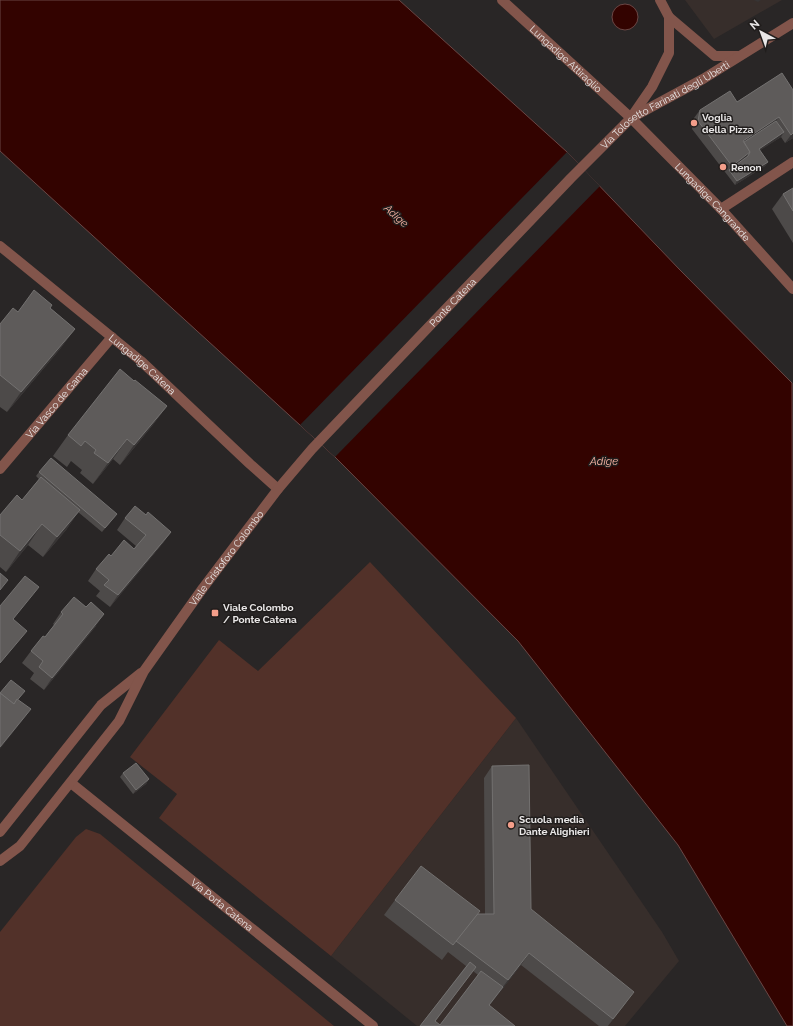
<svg xmlns="http://www.w3.org/2000/svg" width="793" height="1026" font-family="Raleway,sans-serif">
	<style>
		.built { fill: #372e2b }
		.green { fill: #523129 }
		.water { fill: #330300; stroke: #6a4745 }
		.pier { fill: #292626 }
		.lines { fill: none; stroke-linecap: round; stroke-linejoin: round }
		.minor { stroke: #82554b; stroke-width: 10 }
		.wall { fill: #4d4a49; fill-rule: evenodd }
		.shaded-wall { fill: #373434 }
		.building { fill: #5e5b5a; stroke: #737170 }
		.poi-dot { fill: #f49e8a; stroke: #201d1c; stroke-width: 1.5 }
		.labels { text-anchor: middle; dominant-baseline: central; stroke-width: 3; stroke-linejoin: round; paint-order: stroke }
		.street-label { font-size: 10px; fill: #e9e7e7; stroke: #201d1c }
		.poi-label { font-size: 10px; font-weight: bold; fill: #e9e7e7; stroke: #201d1c; text-anchor: start }
		.water-label { font-size: 11px; font-style: italic; fill: #fab3a3; stroke: #201d1c }
	</style>
	<rect width="100%" height="100%" fill="#292626"/>
	<g class="built">
		<path d="M685 0H782L714 39Z"/>
		<path d="M516 718 662 932 679 961 625 1026H417L331 956Z"/>
	</g>
	<g class="green">
		<path d="M370 562 516 718 331 956 159 818 177 794 130 757 219 640 258 671Z"/>
		<path d="M86 829 100 834 334 1026H0V932L76 837Z"/>
	</g>
	<g class="water">
		<path d="M0 0H399L567 152 680 270 792 383 793 1026H787L678 845 518 641 335 457 0 151Z"/>
		<circle cx="625" cy="17" r="13"/>
	</g>
	<path class="pier" d="M567 152 600 186 335 457 300 425Z"/>
	<g class="lines">
		<g class="minor">
			<path id="s1" d="M502 0 631 118 721 209 793 289"/>
			<path d="M669 17 715 56H738"/>
			<path d="M632 116 652 87 669 53V17L660 0"/>
			<path d="M721 209 793 162"/>
			<path id="s2" d="M0 246 141 361 250 464 278 489"/>
			<path id="s3" d="M0 469 112 337"/>
			<path id="s4" d="M71 783 373 1026"/>
			<path d="M0 832 101 705 141 673"/>
			<path id="s5" d="M0 861 20 846 119 721 144 671 203 588 278 489 312 449 571 178 631 118 703 79 793 23"/>
		</g>
	</g>
	<g class="wall">
		<path d="M782 73 793 138 785 143 781 137 760 150 768 162 765 166 735 185 692 129 694 118 700 110 737 102Z"/>
		<path d="M793 188V243L772 209 783 194Z"/>
		<path d="M50 308 75 329 60 349 7 412 0 407V324L18 312Z"/>
		<path d="M134 381 167 406 152 426 120 465 113 459 93 484 80 473 82 470 71 461 67 467 53 456 68 435Z"/>
		<path d="M39 472 117 514 102 532 78 512 66 530 43 557 28 545 6 572 0 567V515L22 500 39 479 36 476Z"/>
		<path d="M146 515 171 532 163 543 110 607 96 596 100 591 88 581 96 569 111 556 134 549 136 546 117 530 125 518Z"/>
		<path d="M61 612 96 626 44 690 30 679 34 673 22 663 31 651 45 637 54 625 53 624Z"/>
		<path d="M492 766 531 909 626 1003 608 1026H599L521 965 489 1006 515 1026H420L466 966 448 952 442 960 384 915 395 900 477 914H485L484 778ZM473 971 478 975 440 1025 435 1022Z"/>
		<path d="M123 773 149 779 146 784 133 794 120 777Z"/>
	</g>
	<g class="shaded-wall">
		<path d="M754 0H761L758 2Z"/>
		<path d="M779 117 773 125 741 146 743 141Z"/>
		<path d="M784 132 781 137 756 153 759 149Z"/>
		<path d="M793 133V138L785 143 791 135Z"/>
		<path d="M750 152 745 160 729 170 732 166Z"/>
		<path d="M768 162 765 166 735 185 737 181Z"/>
		<path d="M75 329 60 349 7 412 21 392Z"/>
		<path d="M167 406 152 426 120 465 134 445Z"/>
		<path d="M127 439 113 459 93 484 108 463Z"/>
		<path d="M80 510 66 530 43 557 57 537Z"/>
		<path d="M42 524 28 545 6 572 20 551Z"/>
		<path d="M171 532 163 543 110 607 118 595Z"/>
		<path d="M104 614 96 626 44 690 52 678Z"/>
		<path d="M31 709 22 721 0 749V747Z"/>
		<path d="M149 779 146 784 133 794 136 790Z"/>
		<path d="M529 953 521 965 486 1010 508 980Z"/>
		<path d="M634 992 626 1003 608 1026 613 1019Z"/>
	</g>
	<g class="building">
		<path d="M782 73 793 90V133L791 135 779 117 743 141 750 152 732 166 698 121 700 110 730 91 737 102Z"/>
		<path d="M776 121 784 132 759 149 768 162 737 181 729 170 748 156 750 152 744 142Z"/>
		<path d="M793 188V211L783 194Z"/>
		<path d="M34 290 52 305 50 308 75 329 21 392 0 375V324L13 308 18 312Z"/>
		<path d="M120 369 134 381 135 380 167 406 134 445 127 439 108 463 94 453 96 450 85 441 81 446 68 435Z"/>
		<path d="M51 458 117 514 105 528 39 472Z"/>
		<path d="M41 477 80 510 57 537 42 524 20 551 0 535V515L17 495 22 500Z"/>
		<path d="M135 506 146 515 148 512 171 532 118 595 104 585 109 580 96 569 109 554 111 556 124 540 134 549 146 535 125 518Z"/>
		<path d="M0 573 8 580 0 590Z"/>
		<path d="M25 576 39 587 13 619 27 631 0 663V606Z"/>
		<path d="M74 597 86 607 91 602 104 614 52 678 39 667 43 661 31 651 43 636 45 637 63 614 61 612Z"/>
		<path d="M11 680 25 691 14 704 0 693Z"/>
		<path d="M0 693 14 704 17 699 31 709 0 747Z"/>
		<path d="M136 763 149 779 136 790 123 773Z"/>
		<path d="M529 765 531 909 634 992 613 1019 529 953 508 980 456 941 477 914H494L492 766Z"/>
		<path d="M421 866 480 911 453 945 395 900Z"/>
		<path d="M470 962 476 967 435 1021 440 1025 481 971 503 987 489 1005 515 1026H420Z"/>
	</g>
	<g class="poi-dot">
		<circle cx="694" cy="123" r="4"/>
		<circle cx="723" cy="167" r="4"/>
		<rect x="211" y="609" width="8" height="8" rx="2"/>
		<circle cx="511" cy="825" r="4"/>
	</g>
	<g class="labels">
		<g class="street-label">
			<text stroke="none"><textPath href="#s1" startOffset="87">Lungadige Attiraglio</textPath></text>
			<text stroke="none"><textPath href="#s5" startOffset="1014">Via Tolosetto Farinati degli Uberti</textPath></text>
			<text stroke="none"><textPath href="#s1" startOffset="292">Lungadige Cangrande</textPath></text>
			<text stroke="none"><textPath href="#s5" startOffset="722">Ponte Catena</textPath></text>
			<text stroke="none"><textPath href="#s2" startOffset="185">Lungadige Catena</textPath></text>
			<text stroke="none"><textPath href="#s3" startOffset="87">Via Vasco de Gama</textPath></text>
			<text stroke="none"><textPath href="#s5" startOffset="380">Viale Cristoforo Colombo</textPath></text>
			<text stroke="none"><textPath href="#s4" startOffset="194">Via Porta Catena</textPath></text>
		</g>
		<g class="poi-label">
			<text x="702" y="117">Voglia<tspan x="702" dy="12">della Pizza</tspan></text>
			<text x="731" y="167">Renon</text>
			<text x="223" y="607">Viale Colombo<tspan x="223" dy="12">/ Ponte Catena</tspan></text>
			<text x="519" y="819">Scuola media<tspan x="519" dy="12">Dante Alighieri</tspan></text>
		</g>
		<g class="water-label">
			<text transform="translate(396 216) rotate(42)">Adige</text>
			<text x="604" y="461">Adige</text>
		</g>
	</g>
	<g transform="translate(761 32) rotate(319)" stroke="#201d1c" stroke-width="3" paint-order="stroke">
	<path d="M0-3L7 15L0 10L-7 15Z" fill="#e9e7e7"/>
	<text y="-6" font-size="11" font-weight="bold" text-anchor="middle" fill="#e9e7e7">N</text>
	</g>
</svg>
